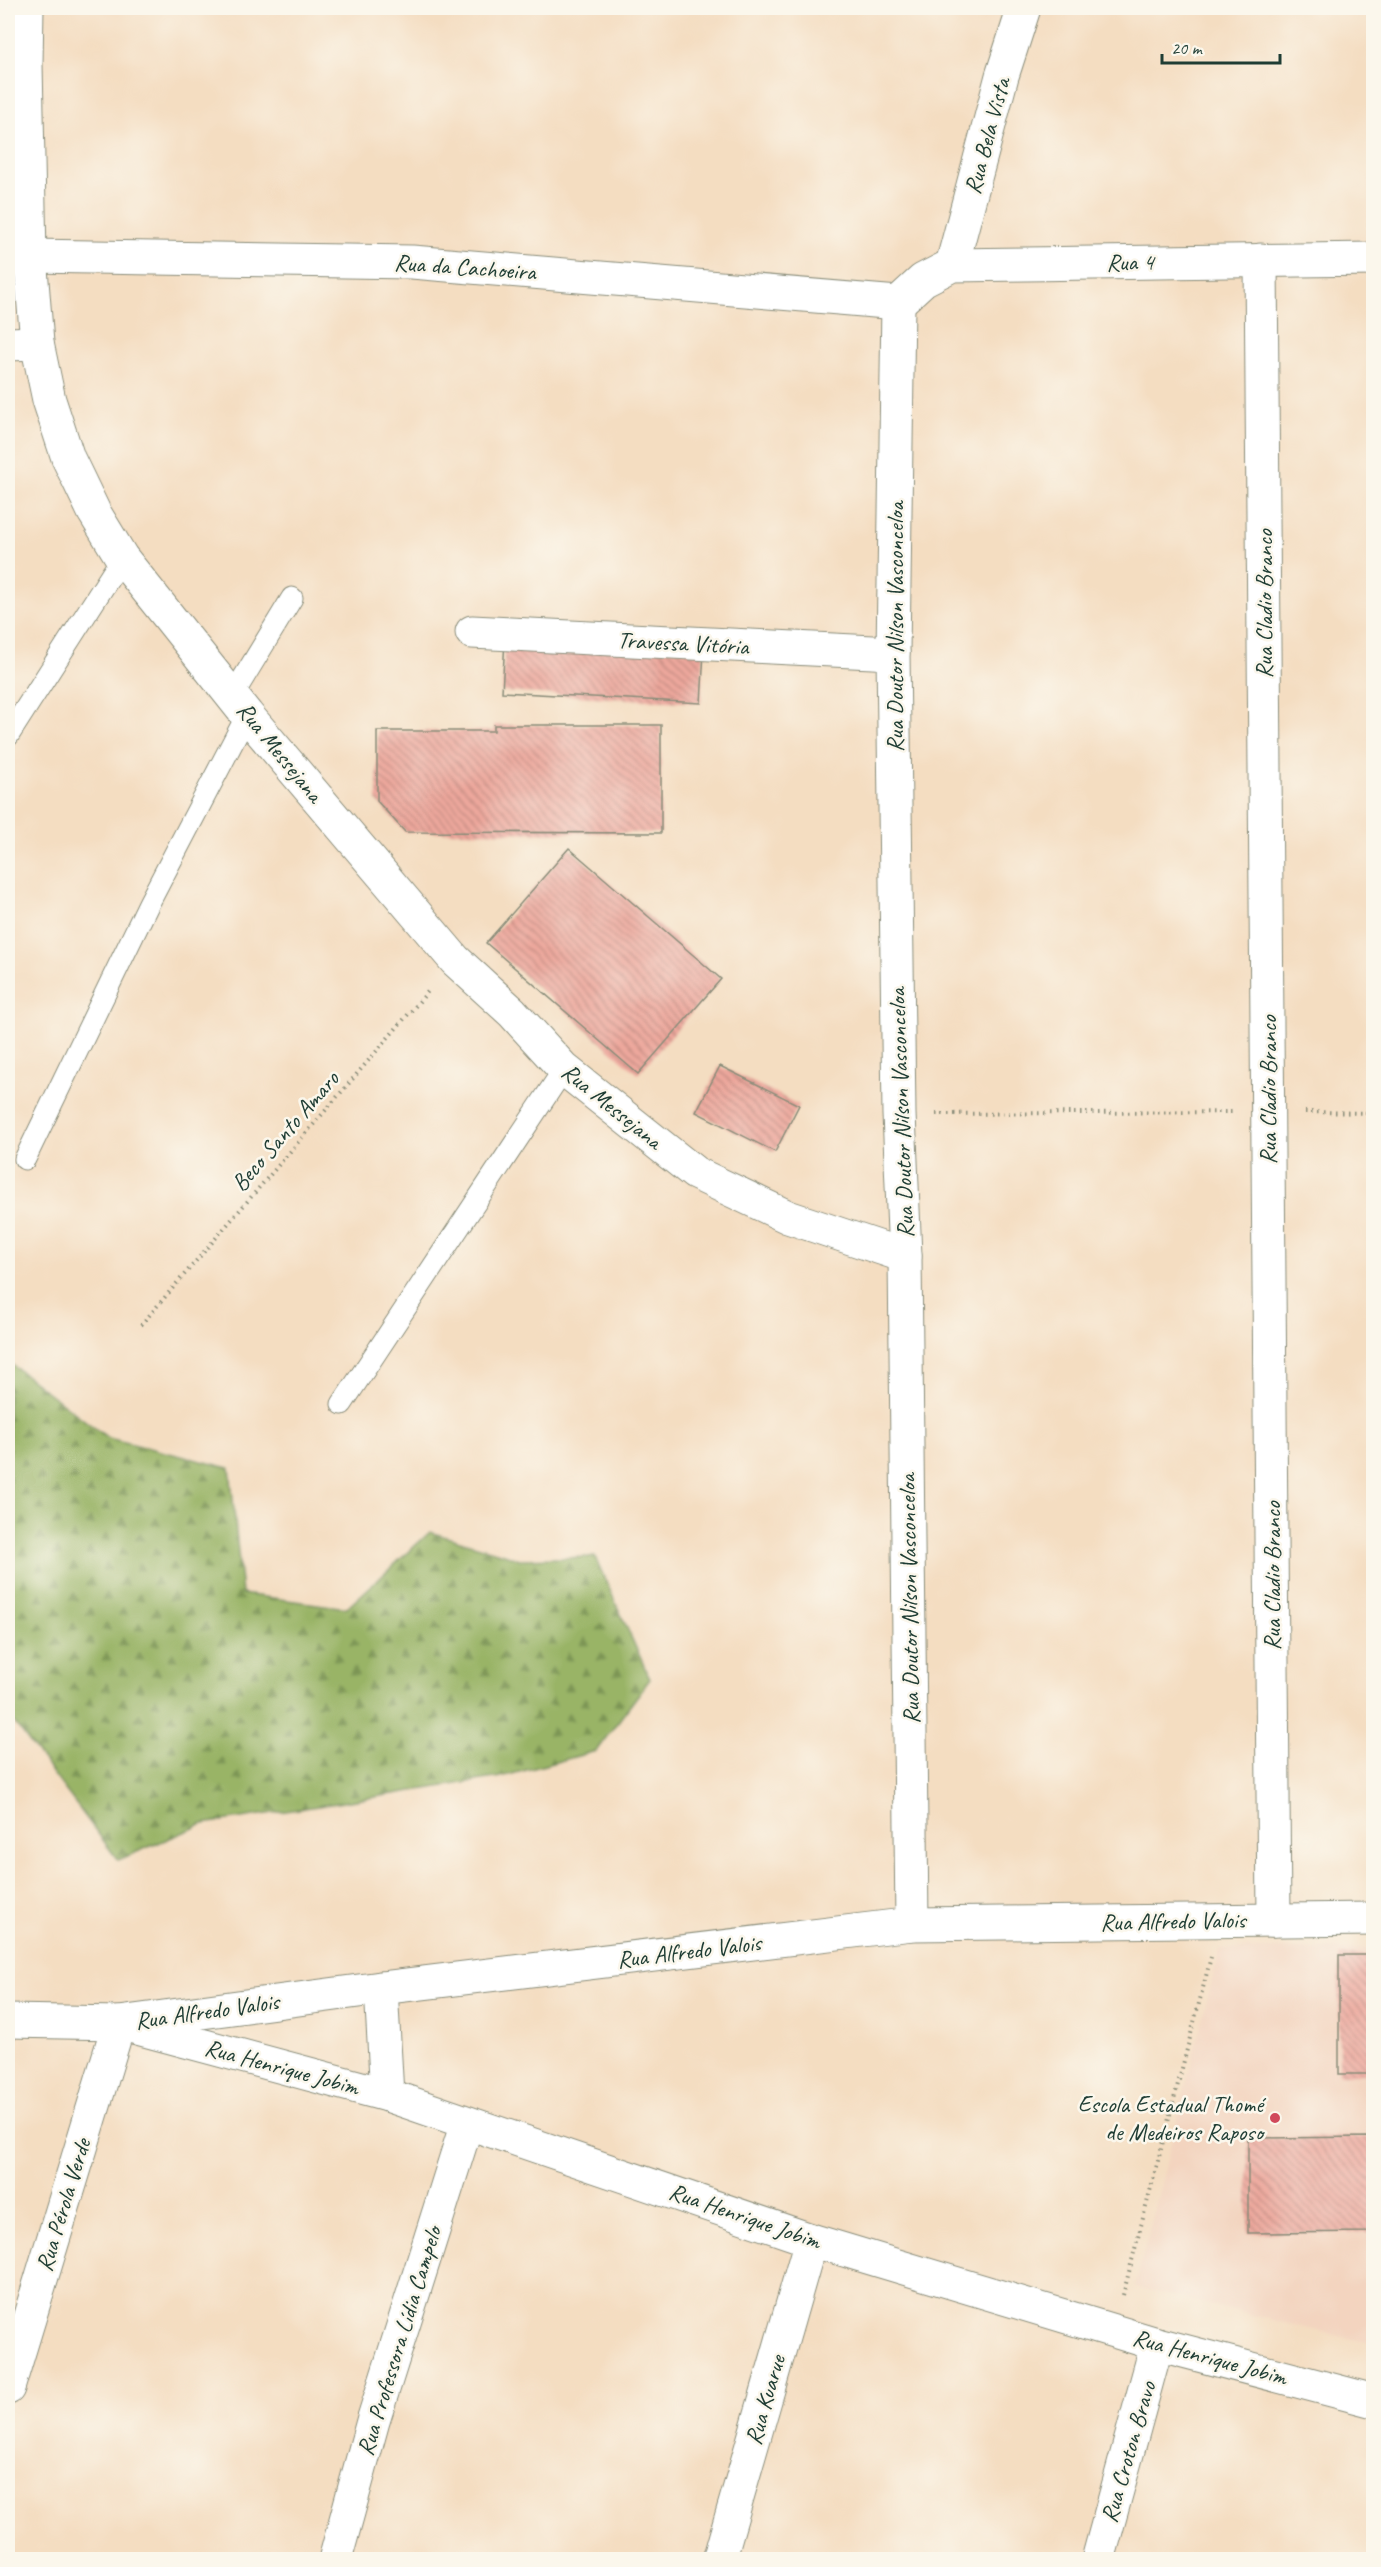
<svg xmlns="http://www.w3.org/2000/svg" width="1381" height="2567" font-family="Caveat,sans-serif">
	<style>
		.built { fill: #f3d4bf }
		.forest { fill: url(#forest-firs); stroke: #5c784d; stroke-width: 1.5 }
		.building { fill: url(#building-back-hatch) }
		.lines { fill: none; stroke-linecap: round; stroke-linejoin: round }
		.lane-casing { stroke: #8a8d7a; stroke-width: 23 }
		.street-casing { stroke: #8a8d7a; stroke-width: 35 }
		.secondary-casing { stroke: #8a8d7a; stroke-width: 35 }
		.path { stroke: #8a8d7a; stroke-width: 4; stroke-dasharray: 1.5 4.5; stroke-linecap: butt }
		.lane { stroke: #fff; stroke-width: 21 }
		.street { stroke: #fff; stroke-width: 33 }
		.secondary { stroke: #fff; stroke-width: 33 }
		.poi-dot { fill: #d1495b; stroke: #fbf7ec; stroke-width: 2 }
		.labels { text-anchor: middle; dominant-baseline: central; stroke-width: 5; stroke-linejoin: round; paint-order: stroke }
		.street-label { font-size: 24px; fill: #1f3d34; stroke: #fbf7ec }
		.poi-label { font-size: 24px; fill: #1f3d34; stroke: #fbf7ec; text-anchor: end }
	</style>
	<defs>
		<pattern id="forest-firs" width="22" height="20" patternUnits="userSpaceOnUse" patternTransform="scale(1.5)"><rect width="22" height="20" fill="#99b466"/><path d="M5 1l3.5 6h-7zM16 11l3.5 6h-7z" fill="#7c9455"/></pattern>
		<pattern id="building-back-hatch" width="6" height="6" patternUnits="userSpaceOnUse" patternTransform="scale(1.5)"><rect width="6" height="6" fill="#eda79c"/><path d="M-1 5l2 2M0 0l6 6M5-1l2 2" fill="none" stroke="#bf8980"/></pattern>
	</defs>
	<rect width="100%" height="100%" fill="#fbf7ec"/>
	<filter id="ink" filterUnits="userSpaceOnUse"><feTurbulence type="fractalNoise" baseFrequency=".0167" numOctaves="2"/><feDisplacementMap in="SourceGraphic" scale="12" xChannelSelector="R" yChannelSelector="G"/><feConvolveMatrix kernelMatrix="1 2 1 2 8 2 1 2 1" color-interpolation-filters="sRGB"/></filter>
	<filter id="wash" filterUnits="userSpaceOnUse"><feTurbulence type="fractalNoise" baseFrequency=".008" numOctaves="4" result="noise"/><feDisplacementMap in="SourceGraphic" scale="24" xChannelSelector="R" yChannelSelector="G"/><feGaussianBlur stdDeviation="1.35" result="paint"/><feColorMatrix in="noise" values="0 0 0 0 0 0 0 0 0 0 0 0 0 0 0 0 0 1.4 0 .05"/><feComposite in="paint" operator="in"/></filter>
	<g filter="url(#wash)">
		<rect width="100%" height="100%" fill="#f4ddc1"/>
		<path class="built" d="M1220 1949H1373V2344L1135 2287Z"/>
		<path class="forest" d="M8 1362 108 1438 230 1468 242 1594 347 1608 430 1532 520 1559 595 1557 650 1679 596 1751 501 1777 203 1824 118 1860 8 1714Z"/>
		<g id="blocks">
			<g class="building">
				<path d="M505 640 704 652 701 703 502 692Z"/>
				<path d="M494 725H661V833L405 832 377 801V731H494Z"/>
				<path d="M569 848 721 979 638 1074 486 943Z"/>
				<path d="M720 1066 799 1105 775 1152 696 1112Z"/>
				<rect x="1339" y="1955" width="35" height="119"/>
				<path d="M1374 2137V2232L1248 2233V2138Z"/>
			</g>
		</g>
	</g>
	<g filter="url(#ink)">
		<use href="#blocks" fill-opacity="0" stroke="#8a8d7a" stroke-width="1.5"/>
		<g class="lines">
			<defs>
				<g id="lane">
					<path d="M233 695 292 598"/>
					<path d="M8 736 122 558"/>
					<path d="M25 1159 149 903 247 715"/>
					<path d="M342 1404 564 1069"/>
				</g>
				<g id="street">
					<path d="M27 8 26 64 30 256 37 343 49 400 68 458 94 512 122 558 247 715 455 960 512 1012 564 1069 695 1173 788 1217 905 1256"/>
					<path d="M30 256 412 262 898 303"/>
					<path d="M1261 260 1274 1920"/>
					<path d="M952 265 1002 76 1024 8"/>
					<path d="M898 303 893 653 899 1114 905 1256 912 1924"/>
					<path d="M898 303 923 280 952 265 1374 259"/>
					<path d="M8 344 37 343"/>
					<path d="M472 632 893 653"/>
					<path d="M381 1988 387 2095"/>
					<path d="M8 2388 119 2023 387 2095 811 2240 1157 2344 1374 2401"/>
					<path d="M335 2560 373 2421 467 2123"/>
					<path d="M719 2560 811 2240"/>
					<path d="M1098 2560 1157 2344"/>
				</g>
				<path id="secondary" d="M8 2021 119 2023 381 1988 912 1924 1374 1919"/>
			</defs>
			<use href="#lane" class="lane-casing"/>
			<use href="#street" class="street-casing"/>
			<use href="#secondary" class="secondary-casing"/>
			<g class="path">
				<path d="M1305 1112 1374 1113"/>
				<path d="M936 1114 1232 1112"/>
				<path d="M141 1325 430 989"/>
				<path d="M1123 2295 1211 1957"/>
			</g>
			<use href="#lane" class="lane"/>
			<use href="#street" class="street"/>
			<use href="#secondary" class="secondary"/>
		</g>
	</g>
	<circle class="poi-dot" cx="1275" cy="2118" r="6"/>
	<g class="labels">
		<g class="street-label">
			<text transform="translate(987 136) rotate(-75)">Rua Bela Vista</text>
			<text transform="translate(1130 262) rotate(-1)">Rua 4</text>
			<text transform="translate(465 267) rotate(4)">Rua da Cachoeira</text>
			<text transform="translate(1264 604) rotate(-90)">Rua Cladio Branco</text>
			<text transform="translate(895 627) rotate(-90)">Rua Doutor Nilson Vasconceloa</text>
			<text transform="translate(683 643) rotate(3)">Travessa Vitória</text>
			<text transform="translate(280 752) rotate(51)">Rua Messejana</text>
			<text transform="translate(1268 1090) rotate(-90)">Rua Cladio Branco</text>
			<text transform="translate(612 1106) rotate(39)">Rua Messejana</text>
			<text transform="translate(901 1113) rotate(-92)">Rua Doutor Nilson Vasconceloa</text>
			<text transform="translate(285 1131) rotate(-49)">Beco Santo Amaro</text>
			<text transform="translate(1272 1576) rotate(-90)">Rua Cladio Branco</text>
			<text transform="translate(909 1599) rotate(-91)">Rua Doutor Nilson Vasconceloa</text>
			<text transform="translate(1173 1921) rotate(-1)">Rua Alfredo Valois</text>
			<text transform="translate(689 1951) rotate(-7)">Rua Alfredo Valois</text>
			<text transform="translate(207 2011) rotate(-8)">Rua Alfredo Valois</text>
			<text transform="translate(282 2067) rotate(15)">Rua Henrique Jobim</text>
			<text transform="translate(63 2205) rotate(-73)">Rua Pérola Verde</text>
			<text transform="translate(745 2216) rotate(19)">Rua Henrique Jobim</text>
			<text transform="translate(399 2341) rotate(-73)">Rua Professora Lídia Campelo</text>
			<text transform="translate(1210 2357) rotate(15)">Rua Henrique Jobim</text>
			<text transform="translate(765 2400) rotate(-74)">Rua Kuarue</text>
			<text transform="translate(1128 2452) rotate(-74)">Rua Croton Bravo</text>
		</g>
		<g class="poi-label">
			<text x="1263" y="2104">Escola Estadual Thomé<tspan x="1263" dy="28">de Medeiros Raposo</tspan></text>
		</g>
	</g>
	<rect width="1381" height="2567" fill="none" stroke="#fbf7ec" stroke-width="30"/>
	<path d="M1162 54v9h118v-9" fill="none" stroke="#1f3d34" stroke-width="3"/>
	<text x="1171" y="54" font-size="18" fill="#1f3d34" stroke="#fbf7ec" stroke-width="4.5" paint-order="stroke">20 m</text>
</svg>
